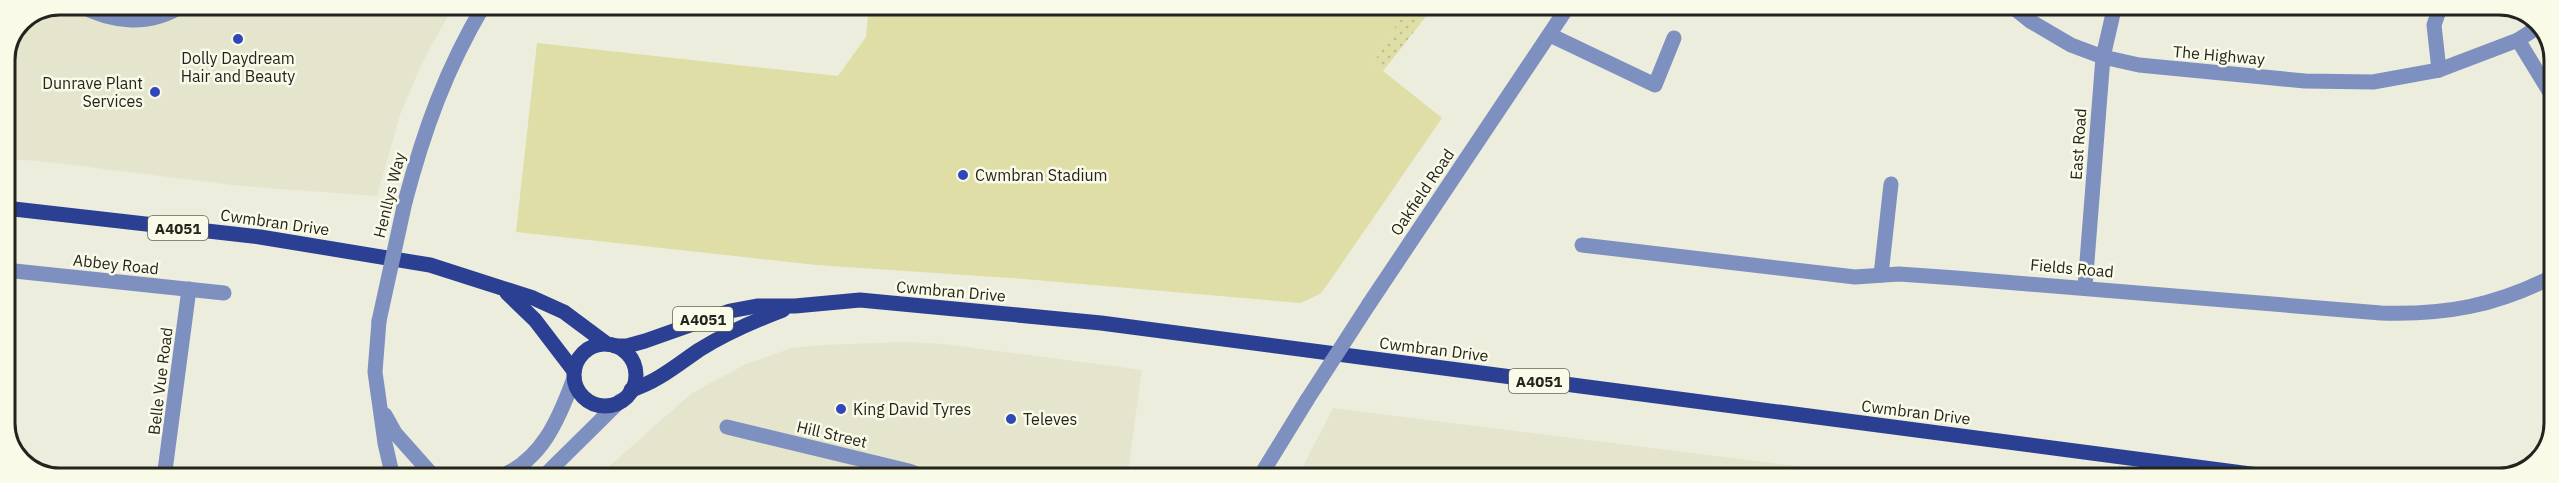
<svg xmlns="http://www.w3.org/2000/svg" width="2559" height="483" font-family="'IBM Plex Sans',sans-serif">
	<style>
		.built { fill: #e4e5cc }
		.grass { fill: url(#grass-dots) }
		.pitch { fill: #dedea6 }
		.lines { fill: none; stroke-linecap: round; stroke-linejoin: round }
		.minor { stroke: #7e90bf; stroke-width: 15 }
		.tertiary { stroke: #7e90bf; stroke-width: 15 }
		.primary { stroke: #2b4093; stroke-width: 15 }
		.minor-bridge { stroke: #7e90bf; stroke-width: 15 }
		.tertiary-bridge { stroke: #7e90bf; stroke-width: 15 }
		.poi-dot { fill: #2f48b9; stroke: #fafae9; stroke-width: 2 }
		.labels { text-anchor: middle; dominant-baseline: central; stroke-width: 5; stroke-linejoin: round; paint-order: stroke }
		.shield { fill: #fafae9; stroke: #64645b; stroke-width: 1.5 }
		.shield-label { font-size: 15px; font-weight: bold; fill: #24241e }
		.street-label { font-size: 16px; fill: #24241e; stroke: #fafae9 }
		.poi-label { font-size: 16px; fill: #24241e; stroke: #fafae9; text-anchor: start }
		.rim { fill: none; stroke: #24241e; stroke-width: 3 }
	</style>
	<defs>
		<pattern id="grass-dots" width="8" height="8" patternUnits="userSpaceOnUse" patternTransform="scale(1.5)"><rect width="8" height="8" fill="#dedea6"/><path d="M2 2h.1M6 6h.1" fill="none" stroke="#bebe8e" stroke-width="1.8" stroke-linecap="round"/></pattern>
	</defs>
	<rect width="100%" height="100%" fill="#eceddc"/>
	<g class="built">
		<path d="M60 5H454L422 63 400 115 377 196 241 186 40 161 5 159V60L21 21Z"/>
		<path d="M904 342 945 344 1142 370 1127 478H596L692 393 746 364 792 348 823 345Z"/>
		<path d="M1333 408 1597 441 1892 478H1297Z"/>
	</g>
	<path class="grass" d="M1408 5H1435L1383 71 1373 63Z"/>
	<path class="pitch" d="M853 5H1408L1373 63 1442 118 1327 285 1320 294 1300 303 1024 279 817 265 516 232 537 43 838 76 866 37 868 16 857 14Z"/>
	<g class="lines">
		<g class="minor">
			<path d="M79 5C112 23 150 27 183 5"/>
			<path d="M2010 5 2030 21 2071 45 2103 57 2139 65 2305 81 2373 82 2439 70 2518 40 2541 25"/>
			<path d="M1550 35 1655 85 1674 38"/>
			<path d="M2518 40 2554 99"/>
			<path d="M2439 70 2434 25 2441 5"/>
			<path d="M1582 245 1855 277 1899 274 1956 278 2381 313C2446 315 2495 306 2554 276"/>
			<path d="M5 270 224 293"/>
			<path d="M1881 275 1891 184"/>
			<path d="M2085 287 2103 57 2115 5"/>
			<path d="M1369 304 1569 5"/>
			<path d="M727 427 909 471 927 478"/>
			<path d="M164 478 189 289"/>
			<path d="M1259 478 1307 400"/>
		</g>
		<g class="tertiary">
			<path d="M405 202C424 130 446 69 484 5"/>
			<path d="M379 321 375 372 385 443 393 478"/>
			<path d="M385 415 395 433 435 478"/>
			<path d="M496 478C541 463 559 419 574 378"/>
			<path d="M542 478 620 401"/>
		</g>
		<g class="primary">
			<path d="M5 208 260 237 430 265 533 298 564 312 607 344"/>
			<path d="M507 293 535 320 574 371"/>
			<circle cx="605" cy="375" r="31"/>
			<path d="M615 346H627L645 341 730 311 757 306H795L860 300 1101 323 2281 478"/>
			<path d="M631 390C657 382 677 365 699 350 726 333 754 321 783 310"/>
		</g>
		<path class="minor-bridge" d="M1307 400 1369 304"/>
		<path class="tertiary-bridge" d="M379 321 405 202"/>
	</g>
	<g class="poi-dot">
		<circle cx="238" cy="39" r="6"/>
		<circle cx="155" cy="92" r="6"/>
		<circle cx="963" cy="175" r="6"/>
		<circle cx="841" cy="409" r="6"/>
		<circle cx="1011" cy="419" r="6"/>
	</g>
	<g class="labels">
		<g class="shield">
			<rect x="148" y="216" width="60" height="24" rx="4.5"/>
			<rect x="673" y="307" width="60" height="24" rx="4.5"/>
			<rect x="1509" y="369" width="60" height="24" rx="4.5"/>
		</g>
		<g class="shield-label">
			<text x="178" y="228">A4051</text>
			<text x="703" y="319">A4051</text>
			<text x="1539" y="381">A4051</text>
		</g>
		<g class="street-label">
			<text transform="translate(2219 55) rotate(5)">The Highway</text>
			<text transform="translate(2078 144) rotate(-86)">East Road</text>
			<text transform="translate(1422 192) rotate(-56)">Oakfield Road</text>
			<text transform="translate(389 195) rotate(-76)">Henllys Way</text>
			<text transform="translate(275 222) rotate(8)">Cwmbran Drive</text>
			<text transform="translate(116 264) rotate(6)">Abbey Road</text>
			<text transform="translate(2072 268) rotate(5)">Fields Road</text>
			<text transform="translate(951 291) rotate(5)">Cwmbran Drive</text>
			<text transform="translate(1434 349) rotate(7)">Cwmbran Drive</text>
			<text transform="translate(160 381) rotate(-83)">Belle Vue Road</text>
			<text transform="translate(1916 412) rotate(7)">Cwmbran Drive</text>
			<text transform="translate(832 434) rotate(13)">Hill Street</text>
		</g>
		<g class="poi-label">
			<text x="238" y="58" text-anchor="middle">Dolly Daydream<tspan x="238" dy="18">Hair and Beauty</tspan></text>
			<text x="143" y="83" text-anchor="end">Dunrave Plant<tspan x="143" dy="18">Services</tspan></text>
			<text x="975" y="175">Cwmbran Stadium</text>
			<text x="853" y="409">King David Tyres</text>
			<text x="1023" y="419">Televes</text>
		</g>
	</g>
	<path d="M0 0H2559V483H0ZM60 15H2499A45 45 0 0 1 2544 60V423A45 45 0 0 1 2499 468H60A45 45 0 0 1 15 423V60A45 45 0 0 1 60 15Z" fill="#fafae9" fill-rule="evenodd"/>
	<path class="rim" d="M60 15H2499A45 45 0 0 1 2544 60V423A45 45 0 0 1 2499 468H60A45 45 0 0 1 15 423V60A45 45 0 0 1 60 15Z"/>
</svg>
